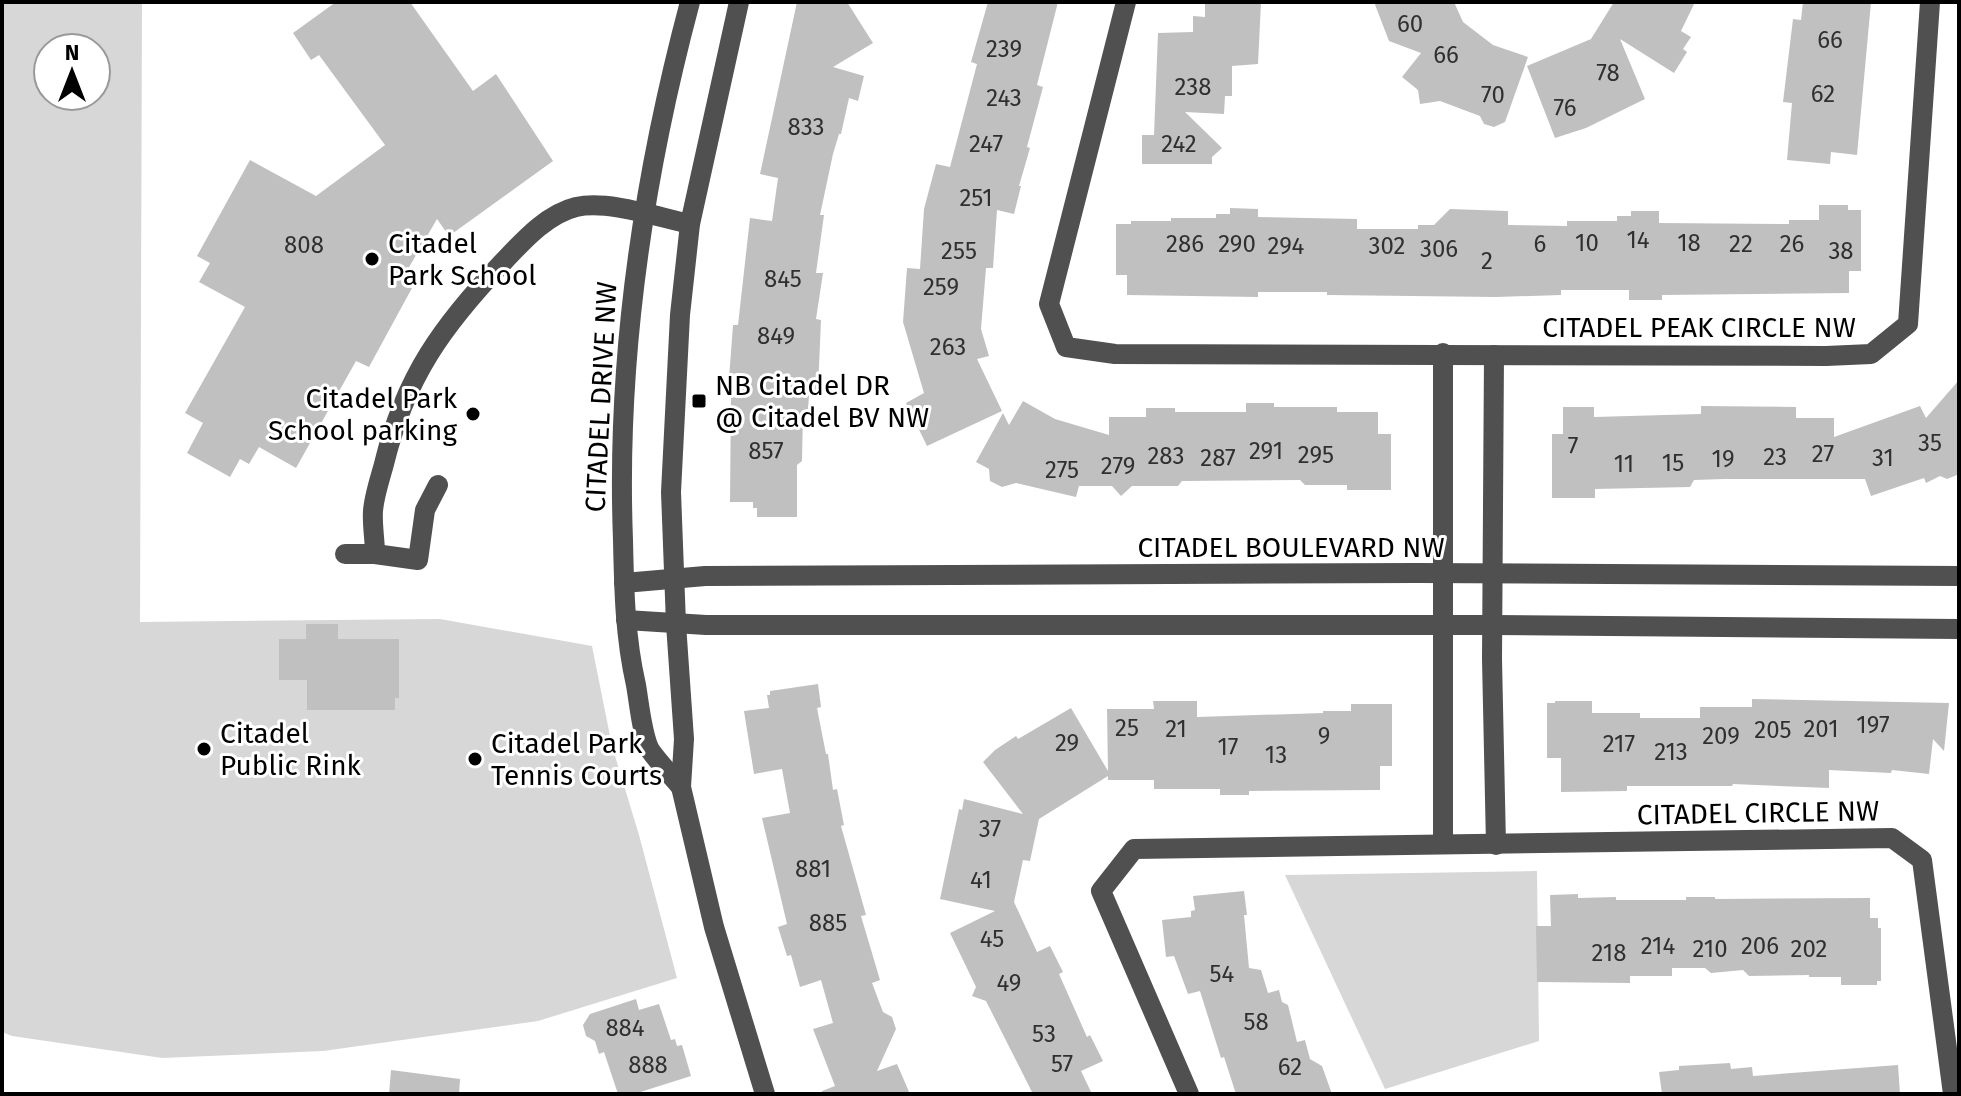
<svg xmlns="http://www.w3.org/2000/svg" width="1961" height="1096" font-family="'Fira Sans',sans-serif">
	<style>
		.green { fill: #d7d7d7; fill-rule: evenodd }
		.building { fill: #c0c0c0 }
		.lines { fill: none; stroke-linecap: round; stroke-linejoin: round }
		.minor { stroke: #505050; stroke-width: 20 }
		.poi-dot { fill: #000; stroke: #fff; stroke-width: 3 }
		.labels { text-anchor: middle; dominant-baseline: central; stroke-width: 6; stroke-linejoin: round; paint-order: stroke }
		.number-label { font-size: 24px; fill: #303030 }
		.poi-label { font-size: 28px; fill: #000; stroke: #fff; text-anchor: start }
		.street-label { font-size: 28px; fill: #000; stroke: #fff }
	</style>
	<rect width="100%" height="100%" fill="#fff"/>
	<g class="green">
		<path d="M2 2H142L140 622 440 619 592 646 612 746 639 835 677 978 538 1021 323 1051 162 1058 12 1036 2 1032ZM48 48H96V96H48Z"/>
		<path d="M1537 871 1539 1041 1385 1089 1285 875Z"/>
	</g>
	<g class="building">
		<path d="M336 2H410L473 91 496 74 553 161 449 236 437 219 401 281 412 288 369 367 356 361 296 468 259 447 249 464 240 459 230 477 187 453 203 423 185 413 245 307 199 282 210 263 197 256 250 160 316 196 385 145 319 55 311 60 293 33Z"/>
		<path d="M797 2H847L873 43 833 67 864 76 858 101 849 98 841 134H839L833 154 820 215H824L816 273H823L816 319 821 320 818 389 809 395 808 412 803 411 802 461 797 465V517H757V508H753V502H730L731 392H728L733 325H738L750 218 772 221 778 178 760 174Z"/>
		<path d="M988 2H1058L1037 85 1043 87 1027 147 1030 148 1019 186H1021L1014 214 997 210 993 268H986L981 329 989 356 977 359 1002 411 927 446 906 403 924 393 903 322 907 268 920 269 924 209 936 164 950 167 977 64 971 62Z"/>
		<path d="M1205 2H1261L1258 64 1232 66V96H1225L1224 114 1185 112 1222 148 1212 157V164H1142V135H1154L1158 33 1193 32V16L1205 17Z"/>
		<path d="M1374 2H1454L1463 22 1493 45 1528 57 1505 122 1494 127 1484 124 1480 116 1440 101 1420 104 1418 90 1402 77 1421 53 1389 41Z"/>
		<path d="M1614 2H1695L1681 31 1691 37 1683 49 1687 52 1674 73 1620 39 1645 99 1586 128 1555 138 1527 66 1591 39Z"/>
		<path d="M1803 2H1871L1857 155 1831 152 1830 164 1787 160 1792 103 1783 102 1793 19 1801 20Z"/>
		<path d="M1819 205H1848V210H1861V271H1849V293L1662 295V300H1629V290H1561V295L1496 297 1327 295V292H1258V297L1127 295V275H1116V224H1131V221H1171V218H1216V214H1230V208L1258 209V217L1357 219V229H1418V225H1434L1450 209 1508 211V225L1567 226V221H1617V216H1631V211H1659V223L1789 224V220H1819Z"/>
		<path d="M1959 380V467L1957 475 1947 479 1940 476 1926 483 1924 478 1871 496 1865 479H1724L1694 480 1690 487 1595 489V498H1552V434H1563V407H1594V417L1701 414V406L1796 407V418H1834V437L1920 406 1926 418Z"/>
		<path d="M1023 401 1055 419 1109 435V417H1146V408H1175V412H1246V403H1274V407H1337V412H1378V434H1391V490H1347V485H1305L1300 480 1182 481 1178 486H1132L1121 496 1112 486H1079L1076 497 1016 483 1002 487 990 481 989 469 976 462 1003 413 1009 425Z"/>
		<path d="M306 624H338V639H399V698H395V710H307V680H279V639H306Z"/>
		<path d="M818 684 821 707 817 708 826 754H828L833 790 837 789 844 825 841 826 866 915 861 916 880 980 872 983 883 1012 892 1017 896 1029 877 1071 897 1064 910 1094H822V1091L835 1086 813 1029 833 1023 821 980 800 987 791 955 787 956 778 927 787 924 762 818 790 813 782 769 754 774 744 711 769 708 767 695H770V691Z"/>
		<path d="M1752 699 1949 703 1944 751 1933 739 1929 774 1892 770 1891 773 1829 770V788L1733 784 1732 786H1627V791L1561 792V758H1547V703H1555V701H1592V713H1640V718H1700V707H1752Z"/>
		<path d="M1153 701H1197V717L1323 713V711H1351V704H1392V766H1380V790L1249 791V795H1220V789H1154V780H1108V776L1039 819 1030 861 1023 860 1014 902 1037 952 1050 946 1063 972 1059 974 1087 1037 1090 1035 1103 1061 1081 1071 1092 1094H1033L986 1001 972 996 976 987 950 933 995 911 940 899 959 809 962 810 964 799 1023 814 983 762 995 750 1016 736 1018 739 1071 708 1108 771 1107 709H1154Z"/>
		<path d="M1244 891 1247 915H1244L1249 968 1261 970 1268 993 1279 990 1282 1002 1288 1005 1297 1042 1305 1040 1310 1059 1322 1066 1332 1094H1236L1224 1057 1221 1058 1200 991 1188 994 1174 956 1166 957 1162 920 1191 917V911L1195 910 1193 896Z"/>
		<path d="M1578 894V898L1616 897V900H1686V897H1715V899L1870 898V918H1878V928H1881V981H1877V985H1841V977H1809V975L1749 976 1743 970 1711 973 1705 968H1672V976H1630V983L1537 982 1536 926H1551L1550 895Z"/>
		<path d="M636 999 639 1010 659 1004 671 1040 675 1039 677 1046 682 1045 691 1076 634 1094H618L604 1052 599 1054 595 1041 586 1036 583 1025 590 1014Z"/>
		<path d="M1730 1063 1731 1069 1752 1067 1753 1076 1898 1065 1900 1094H1662L1659 1072 1679 1070V1066Z"/>
		<path d="M391 1070 460 1079 459 1094H389Z"/>
	</g>
	<g class="lines">
		<g class="minor">
			<path d="M739 2 690 224 680 315 671 492 676 624 684 739 681 787 714 927 765 1094"/>
			<path d="M1126 2 1049 304 1066 347 1115 354 1826 356 1871 354 1908 324 1930 2"/>
			<path d="M1443 353V844"/>
			<path d="M1494 355 1492 659 1496 845"/>
			<path d="M345 554H375L418 560 425 510 438 485"/>
			<path d="M375 554C375 540 372 525 373 511 374 496 380 479 384 464 405 377 443 325 504 261 523 241 547 214 576 207 609 200 657 217 690 224"/>
			<path d="M624 583 705 576 1417 573 1959 576"/>
			<path d="M626 620 706 625H1493L1959 629"/>
			<path d="M681 787C671 775 659 763 650 750 642 735 639 702 636 685 625 637 624 589 623 540 616 358 643 178 690 2"/>
			<path d="M1189 1094 1101 891 1134 849 1892 838 1922 860 1953 1094"/>
		</g>
	</g>
	<g class="poi-dot">
		<circle cx="372" cy="259" r="8"/>
		<rect x="691" y="393" width="16" height="16" rx="4"/>
		<circle cx="473" cy="414" r="8"/>
		<circle cx="204" cy="749" r="8"/>
		<circle cx="475" cy="759" r="8"/>
	</g>
	<g class="labels">
		<g class="number-label">
			<text x="1410" y="24">60</text>
			<text x="1830" y="40">66</text>
			<text x="1004" y="49">239</text>
			<text x="1446" y="55">66</text>
			<text x="1608" y="73">78</text>
			<text x="1193" y="87">238</text>
			<text x="1823" y="94">62</text>
			<text x="1493" y="95">70</text>
			<text x="1004" y="98">243</text>
			<text x="1565" y="108">76</text>
			<text x="806" y="127">833</text>
			<text x="986" y="144">247</text>
			<text x="1179" y="144">242</text>
			<text x="976" y="198">251</text>
			<text x="1638" y="240">14</text>
			<text x="1587" y="243">10</text>
			<text x="1689" y="243">18</text>
			<text x="1185" y="244">286</text>
			<text x="1237" y="244">290</text>
			<text x="1540" y="244">6</text>
			<text x="1741" y="244">22</text>
			<text x="1792" y="244">26</text>
			<text x="304" y="245">808</text>
			<text x="1286" y="246">294</text>
			<text x="1387" y="246">302</text>
			<text x="1439" y="249">306</text>
			<text x="959" y="251">255</text>
			<text x="1841" y="251">38</text>
			<text x="1487" y="261">2</text>
			<text x="783" y="279">845</text>
			<text x="941" y="287">259</text>
			<text x="776" y="336">849</text>
			<text x="948" y="347">263</text>
			<text x="1930" y="443">35</text>
			<text x="1573" y="446">7</text>
			<text x="766" y="451">857</text>
			<text x="1266" y="451">291</text>
			<text x="1823" y="454">27</text>
			<text x="1316" y="455">295</text>
			<text x="1166" y="456">283</text>
			<text x="1775" y="457">23</text>
			<text x="1218" y="458">287</text>
			<text x="1883" y="458">31</text>
			<text x="1723" y="459">19</text>
			<text x="1673" y="463">15</text>
			<text x="1624" y="464">11</text>
			<text x="1118" y="466">279</text>
			<text x="1062" y="470">275</text>
			<text x="1873" y="725">197</text>
			<text x="1127" y="728">25</text>
			<text x="1176" y="729">21</text>
			<text x="1821" y="729">201</text>
			<text x="1773" y="730">205</text>
			<text x="1324" y="736">9</text>
			<text x="1721" y="736">209</text>
			<text x="1067" y="743">29</text>
			<text x="1619" y="744">217</text>
			<text x="1228" y="747">17</text>
			<text x="1671" y="752">213</text>
			<text x="1276" y="755">13</text>
			<text x="990" y="829">37</text>
			<text x="813" y="869">881</text>
			<text x="981" y="880">41</text>
			<text x="828" y="923">885</text>
			<text x="992" y="939">45</text>
			<text x="1658" y="946">214</text>
			<text x="1760" y="946">206</text>
			<text x="1710" y="949">210</text>
			<text x="1809" y="949">202</text>
			<text x="1609" y="953">218</text>
			<text x="1222" y="974">54</text>
			<text x="1009" y="983">49</text>
			<text x="1256" y="1022">58</text>
			<text x="625" y="1028">884</text>
			<text x="1044" y="1034">53</text>
			<text x="1062" y="1064">57</text>
			<text x="648" y="1065">888</text>
			<text x="1290" y="1067">62</text>
		</g>
		<g class="poi-label">
			<text x="388" y="243">Citadel<tspan x="388" dy="32">Park School</tspan></text>
			<text x="715" y="385">NB Citadel DR<tspan x="715" dy="32">@ Citadel BV NW</tspan></text>
			<text x="457" y="398" text-anchor="end">Citadel Park<tspan x="457" dy="32">School parking</tspan></text>
			<text x="220" y="733">Citadel<tspan x="220" dy="32">Public Rink</tspan></text>
			<text x="491" y="743">Citadel Park<tspan x="491" dy="32">Tennis Courts</tspan></text>
		</g>
		<g class="street-label">
			<text x="1699" y="327">CITADEL PEAK CIRCLE NW</text>
			<text transform="translate(601 397) rotate(-87)">CITADEL DRIVE NW</text>
			<text x="1291" y="547">CITADEL BOULEVARD NW</text>
			<text transform="translate(1758 813) rotate(-1)">CITADEL CIRCLE NW</text>
		</g>
	</g>
	<rect width="1961" height="1096" fill="none" stroke="#000000" stroke-width="8"/>
	<g transform="translate(72 72)"><circle r="38" fill="#ffffff" stroke="#999999" stroke-width="2"/>
	<path d="M0-6L14 30L0 20L-14 30Z" fill="#000000"/>
	<text y="-12" font-size="22" font-weight="bold" text-anchor="middle" fill="#000000">N</text>
	</g>
</svg>
